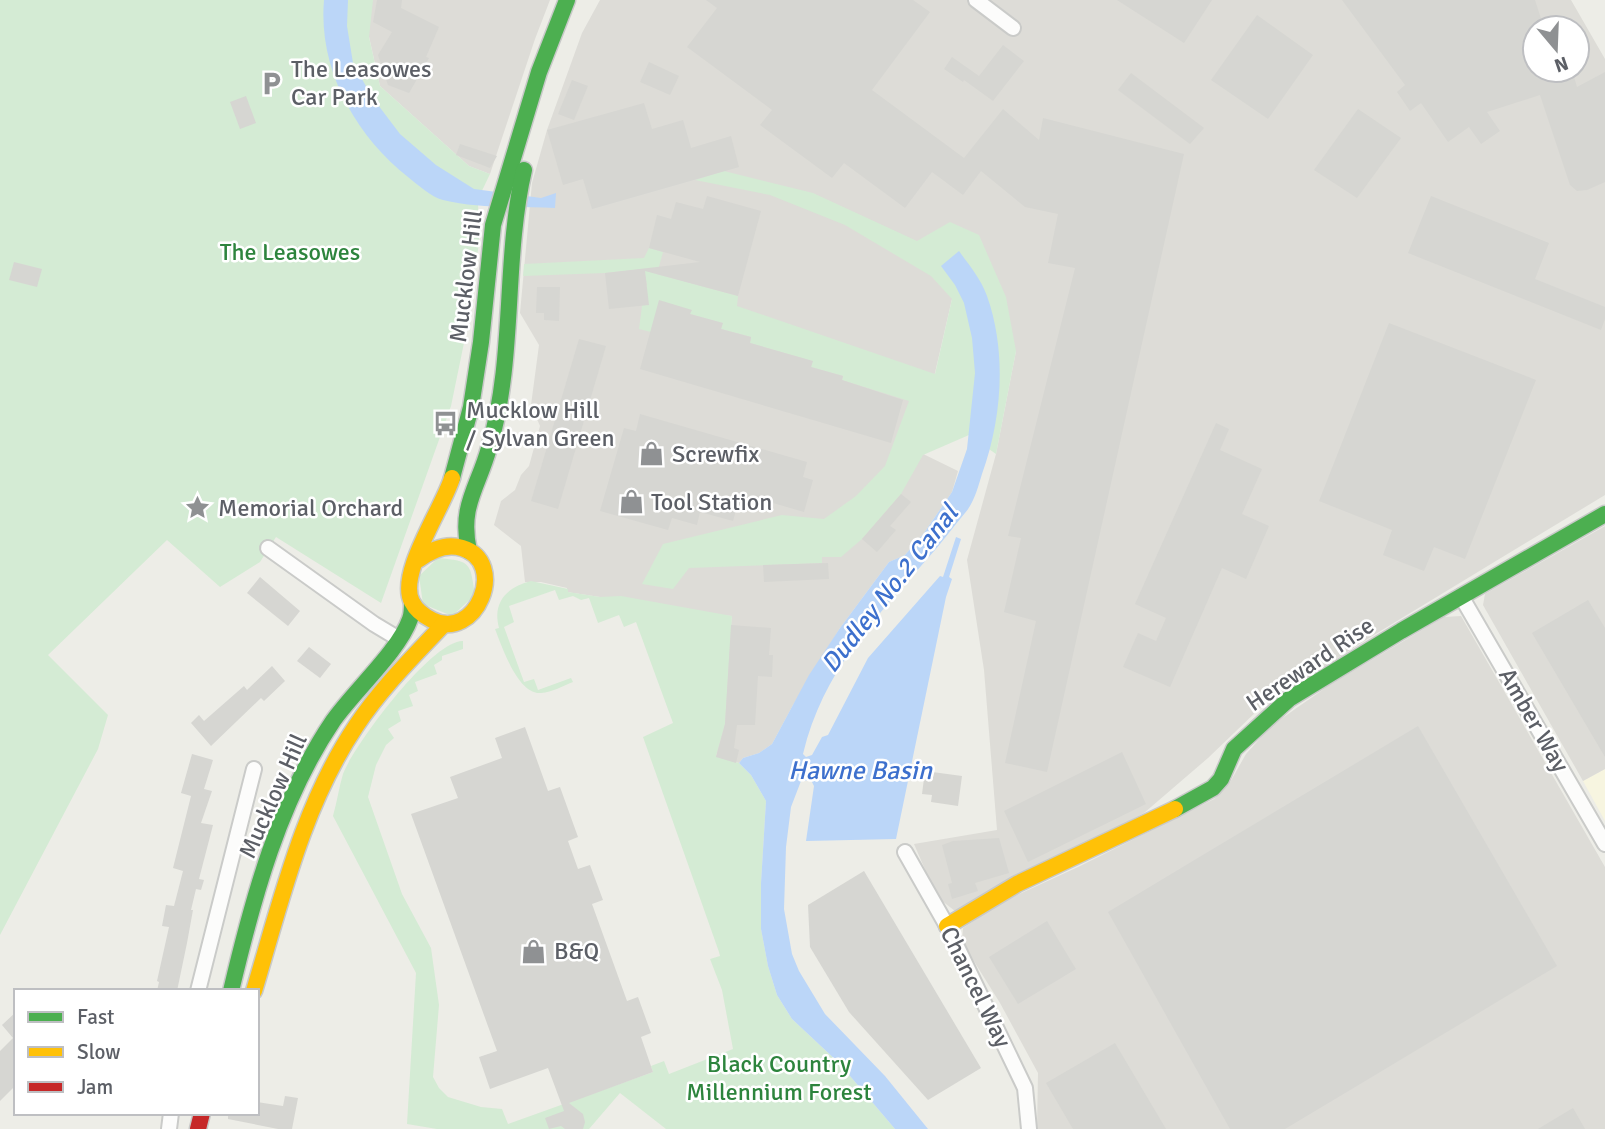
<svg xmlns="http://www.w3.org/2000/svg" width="1605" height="1129" font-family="Signika,sans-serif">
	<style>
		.commercial { fill: #f7f5e0 }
		.industrial { fill: #dddcd7; fill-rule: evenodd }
		.green { fill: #d4ebd4 }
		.water { fill: #bbd6f8 }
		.building { fill: #d6d6d2 }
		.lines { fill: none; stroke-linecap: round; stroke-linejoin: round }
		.street-casing { stroke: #cacbc9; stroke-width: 18 }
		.fast-casing { stroke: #c8c9c8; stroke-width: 19 }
		.slow-casing { stroke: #c8c9c8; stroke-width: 19 }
		.jam-casing { stroke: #c8c9c8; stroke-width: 19 }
		.street { stroke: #fcfcfb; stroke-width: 14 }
		.fast { stroke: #4caf50; stroke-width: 16 }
		.slow { stroke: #ffc107; stroke-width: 16 }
		.jam { stroke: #c62828; stroke-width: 16 }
		.labels { text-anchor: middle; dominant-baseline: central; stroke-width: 5; stroke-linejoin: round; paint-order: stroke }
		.poi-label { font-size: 24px; fill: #5c5f66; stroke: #fff; text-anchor: start }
		.park-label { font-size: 24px; fill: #2d843d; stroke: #fff }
		.street-label { font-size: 24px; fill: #5c5f66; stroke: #fff }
		.water-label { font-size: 26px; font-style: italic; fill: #3d70cd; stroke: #fff }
	</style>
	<rect width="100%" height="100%" fill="#edede7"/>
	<path class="commercial" d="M1605 769V821L1583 781Z"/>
	<g class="industrial">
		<path d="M372 0H550L535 39 490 174 469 166 380 86 368 32Z"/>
		<path d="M600 0H1571L1605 59V495L1369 638 1260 708 1208 758 1144 813 955 911 937 897 914 844 997 830 984 670 967 560 996 454 1016 351 952 299 917 451 958 471 952 492 924 533 905 555 889 562 840 628 793 705 772 744 759 753 743 758 739 763 716 757 732 616 615 607 600 597 567 592V588L541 582H525L521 546 494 525 501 501 515 490 521 475 529 466 540 426 531 405 539 345 520 313 532 183 547 130 582 33ZM1535 28H1577V70H1535Z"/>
		<path d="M1605 526V769L1583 781 1483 605 1485 594Z"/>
		<path d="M1461 616 1605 867V1129H1037L1038 1073 1000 1003 962 942 963 928 1004 901 1078 867 1214 799 1229 784 1246 754 1271 726 1328 686 1444 617Z"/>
	</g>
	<g class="green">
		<path d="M0 0H373L369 37 380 86 469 166 490 174 478 199 479 243 465 338 451 406 381 603 276 537 260 562 220 587 167 540 48 655 108 715 98 749 0 935Z"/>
		<path d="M724 171 813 193 917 241 950 222 979 235 1006 297 1016 351 996 454 969 435 923 455 901 494 862 539 841 557H822V563L689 568 673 589 642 584 663 544 782 515 824 519 856 496 885 466 909 401 842 380 843 376 811 367 812 361 750 343 751 337 721 329 722 323 690 314 691 310 651 332 639 329 642 306 640 286 647 285 644 269 605 273 523 276 524 264 644 258 649 248 663 252 657 274 738 296 737 306 935 374 952 299 931 276 845 225 770 195 695 180Z"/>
		<path d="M438 558C472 561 470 563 475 595L452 616 423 604 419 576Z"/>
		<path d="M531 581 568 589V592L600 597 621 596 732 616 725 724 716 756 739 763 751 775 766 801 761 883V929L768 966 777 995 792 1019 839 1063 895 1129H666L620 1093 589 1129H437L407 1124 416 973 333 816C337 802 339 787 343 774 354 745 432 640 463 641V649L442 656V660L434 665 437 674 415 682 418 691 409 695 413 706 398 711 401 721 388 729 394 738 386 745 376 765 368 797 402 894 431 948 439 1005 433 1077 439 1088 448 1097 481 1107 502 1109 508 1124 653 1072 651 1066 664 1061 669 1074 733 1049 722 990 710 959 720 956 719 952 643 737 673 723 636 622 624 627 619 615 598 623 589 598 581 600 573 596 559 600 555 590 509 606 514 622 504 627 524 682 534 679 538 690 571 678 573 682C563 686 552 692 541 693 518 695 502 647 495 629L499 628C492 602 507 587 531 581Z"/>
	</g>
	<g class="water">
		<path d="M324 0H348L347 26 353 63 372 97 400 134 436 165 474 189 541 198 556 193 555 208C519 206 479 209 443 200 431 197 417 184 408 177 355 135 318 69 324 0Z"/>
		<path d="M959 251C969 265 981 279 987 296 1007 352 1002 419 982 474 978 487 974 503 965 513 953 527 941 544 928 558 874 620 823 671 803 754L806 757 812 755 822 737 828 735 868 658 940 576 943 577 956 537 961 539 949 577 952 579 946 597 896 839 806 841 814 786 811 780 801 781 791 807 786 847 784 909 792 954 799 971 825 1014 885 1076 928 1129H895L839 1063 792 1019 777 995 768 966 761 929V883L766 801 751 775 739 763 743 758 759 753 772 744 809 675 840 628 889 562 905 555 924 533 952 492 967 449 975 373 972 338 964 303 955 285 941 266Z"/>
	</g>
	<g class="building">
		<path d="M377 0H402L401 8 439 27 426 57 429 58 409 93 388 85 378 55 392 32 373 22Z"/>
		<path d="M706 0H913L930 12 872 90 964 158 1003 109 1039 140 1043 118 1184 154 1047 772 1005 763 1036 621 1004 612 1021 538 1008 536 1075 268 1048 263 1058 214 1025 207 981 171 963 195 932 172 905 208 844 163 832 178 760 125 772 110 687 47 717 8Z"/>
		<path d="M1117 0H1212L1184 43Z"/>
		<path d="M1342 0H1535L1544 28H1535V70H1572L1577 87 1605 72V182L1587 190 1577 191 1570 185 1540 95 1487 112 1500 131 1481 144 1469 127 1448 142 1421 103 1410 111 1397 92 1405 85Z"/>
		<path d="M1257 15 1313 55 1268 119 1211 80Z"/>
		<path d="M1003 45 1024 61 993 101 964 80 963 82 944 69 952 57 979 76Z"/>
		<path d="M649 62 679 76 670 95 640 82Z"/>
		<path d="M1131 73 1204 128 1190 144 1118 90Z"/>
		<path d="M572 80 588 86 574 120 558 114Z"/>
		<path d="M246 96 256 123 240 129 230 102Z"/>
		<path d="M644 103 652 129 683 120 691 148 731 136 739 167 592 209 583 179 563 185 547 130Z"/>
		<path d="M1358 109 1401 138 1357 198 1314 170Z"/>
		<path d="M460 144 497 156 490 168 456 155Z"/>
		<path d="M707 196 761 211 738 296 645 271 649 305 609 309 605 273 700 262 649 248 657 215 671 219 676 202 703 209Z"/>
		<path d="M1431 196 1549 243 1535 279 1605 307V319L1601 330 1408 253Z"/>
		<path d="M14 262 42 269 37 287 9 280Z"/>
		<path d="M537 287H560L559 321 544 320V313H536Z"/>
		<path d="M659 300 692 310 690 314 723 323 721 329 751 337 750 343 813 361 811 367 843 376 842 380 903 400 891 443 640 369Z"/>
		<path d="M1389 323 1536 380 1465 559 1434 547 1424 571 1383 555 1392 530 1319 501Z"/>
		<path d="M579 339 606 346 558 509 531 501Z"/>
		<path d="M640 414 807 462 803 477 813 480 804 512 773 503 770 512 738 503 733 521 700 512 697 525 672 518 668 530 600 511 624 428 636 431Z"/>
		<path d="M1216 423 1229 429 1220 450 1262 469 1242 514 1269 526 1246 579 1222 568 1170 687 1123 667 1138 633 1156 641 1166 618 1135 604Z"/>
		<path d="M901 494 911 502 890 526 896 530 877 552 862 539Z"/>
		<path d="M828 563 829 579 764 582 763 565Z"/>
		<path d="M260 577 300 611 288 626 247 593Z"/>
		<path d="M1588 600 1605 628V757L1532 633Z"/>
		<path d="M731 625 771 628 769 655H773L772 677 758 676 755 725H737L734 748 739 750 736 763 716 757 725 724Z"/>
		<path d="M309 647 331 664 320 678 297 661Z"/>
		<path d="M272 666 285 681 264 701 261 698 211 746 191 723 199 715 204 721 244 686 247 690Z"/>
		<path d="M1418 726 1557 966 1285 1129H1230L1108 912Z"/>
		<path d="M525 727 548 791 560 787 578 837 568 841 578 869 590 865 603 900 592 904 627 1001 638 997 651 1033 641 1037 653 1072 569 1103 583 1114 585 1122 583 1129H565L561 1126 549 1129 545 1118 564 1111 548 1068 490 1089 479 1057 497 1051 411 814 458 798 450 777 502 758 495 738Z"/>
		<path d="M1122 752 1146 804 1028 862 1004 811Z"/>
		<path d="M192 754 213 760 204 789 212 791 201 823 213 825 199 879 204 880 201 890 196 889 191 910H193L187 943 177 991H157L159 982 157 981 169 927 162 926 166 905 174 906 183 871 173 868 191 796 181 793Z"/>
		<path d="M925 771 962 776 958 806 931 802 932 795 922 794Z"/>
		<path d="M999 838 1009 873 975 883 978 891 952 899 948 884 952 883 942 845 953 841Z"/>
		<path d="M864 871 981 1068 928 1100 849 1012 810 947 808 905Z"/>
		<path d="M1047 921 1076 969 1018 1004 989 957Z"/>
		<path d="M16 1012V1085L0 1101V1051L13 1038 2 1025Z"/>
		<path d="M1115 1043 1166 1129H1073L1046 1083Z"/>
		<path d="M285 1096 298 1098 292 1129H278L228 1119V1113H257V1102L283 1106Z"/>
		<path d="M1573 1108 1585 1129H1538Z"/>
	</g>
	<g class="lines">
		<defs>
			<g id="street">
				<path d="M976 0 1013 28"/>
				<path d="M268 548 374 624 399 639"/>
				<path d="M1461 596 1605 844"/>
				<path d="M905 852 947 926 1025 1088 1029 1129"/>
				<path d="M198 991 254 769"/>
				<path d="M169 1129 171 1113"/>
			</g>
			<g id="fast">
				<path d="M452 478 471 407 481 342 493 225 539 72 567 0"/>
				<path d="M469 551C459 506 478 488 489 448 516 357 503 261 524 170"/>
				<path d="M1175 809 1213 788 1221 779 1234 749 1289 699 1401 631 1605 514"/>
				<path d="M231 991C253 898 279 801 333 721 353 692 399 651 410 619 412 614 412 608 412 603"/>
			</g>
			<g id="slow">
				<path d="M418 560C431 550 446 543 462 548 509 562 476 643 432 620 424 616 416 610 412 602 397 574 443 508 452 478"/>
				<path d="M947 926 1017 884 1175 809"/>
				<path d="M254 991C281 901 303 805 356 726 381 688 413 657 444 624"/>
			</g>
			<path id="jam" d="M198 1129 202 1113"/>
		</defs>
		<use href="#street" class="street-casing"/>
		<use href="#fast" class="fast-casing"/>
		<use href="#slow" class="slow-casing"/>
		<use href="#jam" class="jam-casing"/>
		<use href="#street" class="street"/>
		<use href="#fast" class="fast"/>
		<use href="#slow" class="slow"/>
		<use href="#jam" class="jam"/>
	</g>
	<defs>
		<symbol id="parking-bare" viewBox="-9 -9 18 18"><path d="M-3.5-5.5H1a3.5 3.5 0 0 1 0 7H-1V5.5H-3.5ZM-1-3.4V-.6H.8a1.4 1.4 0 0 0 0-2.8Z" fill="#8f9193" stroke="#fff" stroke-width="2.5" paint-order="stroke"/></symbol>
		<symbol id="bus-bare" viewBox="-9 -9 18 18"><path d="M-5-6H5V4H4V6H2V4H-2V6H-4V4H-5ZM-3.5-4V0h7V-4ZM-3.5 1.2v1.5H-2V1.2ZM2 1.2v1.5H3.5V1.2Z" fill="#8f9193" stroke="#fff" stroke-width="2.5" paint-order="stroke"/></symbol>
		<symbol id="shop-bare" viewBox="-9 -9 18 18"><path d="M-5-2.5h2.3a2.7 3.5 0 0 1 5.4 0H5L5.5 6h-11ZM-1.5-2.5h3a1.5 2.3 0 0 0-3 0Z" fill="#8f9193" stroke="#fff" stroke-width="2.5" paint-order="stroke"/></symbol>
		<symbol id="sight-bare" viewBox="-9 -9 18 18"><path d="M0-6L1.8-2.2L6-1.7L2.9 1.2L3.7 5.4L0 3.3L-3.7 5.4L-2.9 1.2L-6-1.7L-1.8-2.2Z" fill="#8f9193" stroke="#fff" stroke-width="2.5" paint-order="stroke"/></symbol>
	</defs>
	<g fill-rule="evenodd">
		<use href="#parking-bare" x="254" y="66" width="35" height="35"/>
		<use href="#bus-bare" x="428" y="406" width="35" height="35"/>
		<use href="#shop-bare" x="634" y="436" width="35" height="35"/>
		<use href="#shop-bare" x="614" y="484" width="35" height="35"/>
		<use href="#sight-bare" x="180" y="490" width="35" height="35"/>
		<use href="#shop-bare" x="516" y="934" width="35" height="35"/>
	</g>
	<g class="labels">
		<g class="poi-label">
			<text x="291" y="69">The Leasowes<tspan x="291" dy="28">Car Park</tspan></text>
			<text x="466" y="410">Mucklow Hill<tspan x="466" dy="28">/ Sylvan Green</tspan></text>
			<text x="672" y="454">Screwfix</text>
			<text x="651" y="502">Tool Station</text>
			<text x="218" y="508">Memorial Orchard</text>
			<text x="554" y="951">B&amp;Q</text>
		</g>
		<g class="park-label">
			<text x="290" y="252">The Leasowes</text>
			<text x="779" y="1064">Black Country<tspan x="779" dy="28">Millennium Forest</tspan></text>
		</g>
		<g class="street-label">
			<text transform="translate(466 276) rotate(-83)">Mucklow Hill</text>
			<text transform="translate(1310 664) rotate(-34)">Hereward Rise</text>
			<text transform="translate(1534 720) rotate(60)">Amber Way</text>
			<text transform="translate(273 796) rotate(-66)">Mucklow Hill</text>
			<text transform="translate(976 987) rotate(64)">Chancel Way</text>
		</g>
		<g class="water-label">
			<text transform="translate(890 589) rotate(-52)">Dudley No.2 Canal</text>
			<text x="860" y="771">Hawne Basin</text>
		</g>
	</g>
	<rect x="14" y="989" width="245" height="126" fill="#ffffff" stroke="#bebfc2" stroke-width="2"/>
	<rect x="28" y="1012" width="35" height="10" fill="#4caf50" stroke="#bebfc2" stroke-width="2"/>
	<text x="77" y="1024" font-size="21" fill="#5c5f66">Fast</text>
	<rect x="28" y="1047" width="35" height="10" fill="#ffc107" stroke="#bebfc2" stroke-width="2"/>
	<text x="77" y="1059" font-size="21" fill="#5c5f66">Slow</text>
	<rect x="28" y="1082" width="35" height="10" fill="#c62828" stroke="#bebfc2" stroke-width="2"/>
	<text x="77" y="1094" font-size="21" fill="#5c5f66">Jam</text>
	<g transform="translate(1556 49) rotate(161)"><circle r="33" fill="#ffffff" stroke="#bebfc2" stroke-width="2"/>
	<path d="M0-5L12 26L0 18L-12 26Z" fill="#8f9193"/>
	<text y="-10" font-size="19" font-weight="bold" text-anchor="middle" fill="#5c5f66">N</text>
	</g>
</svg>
